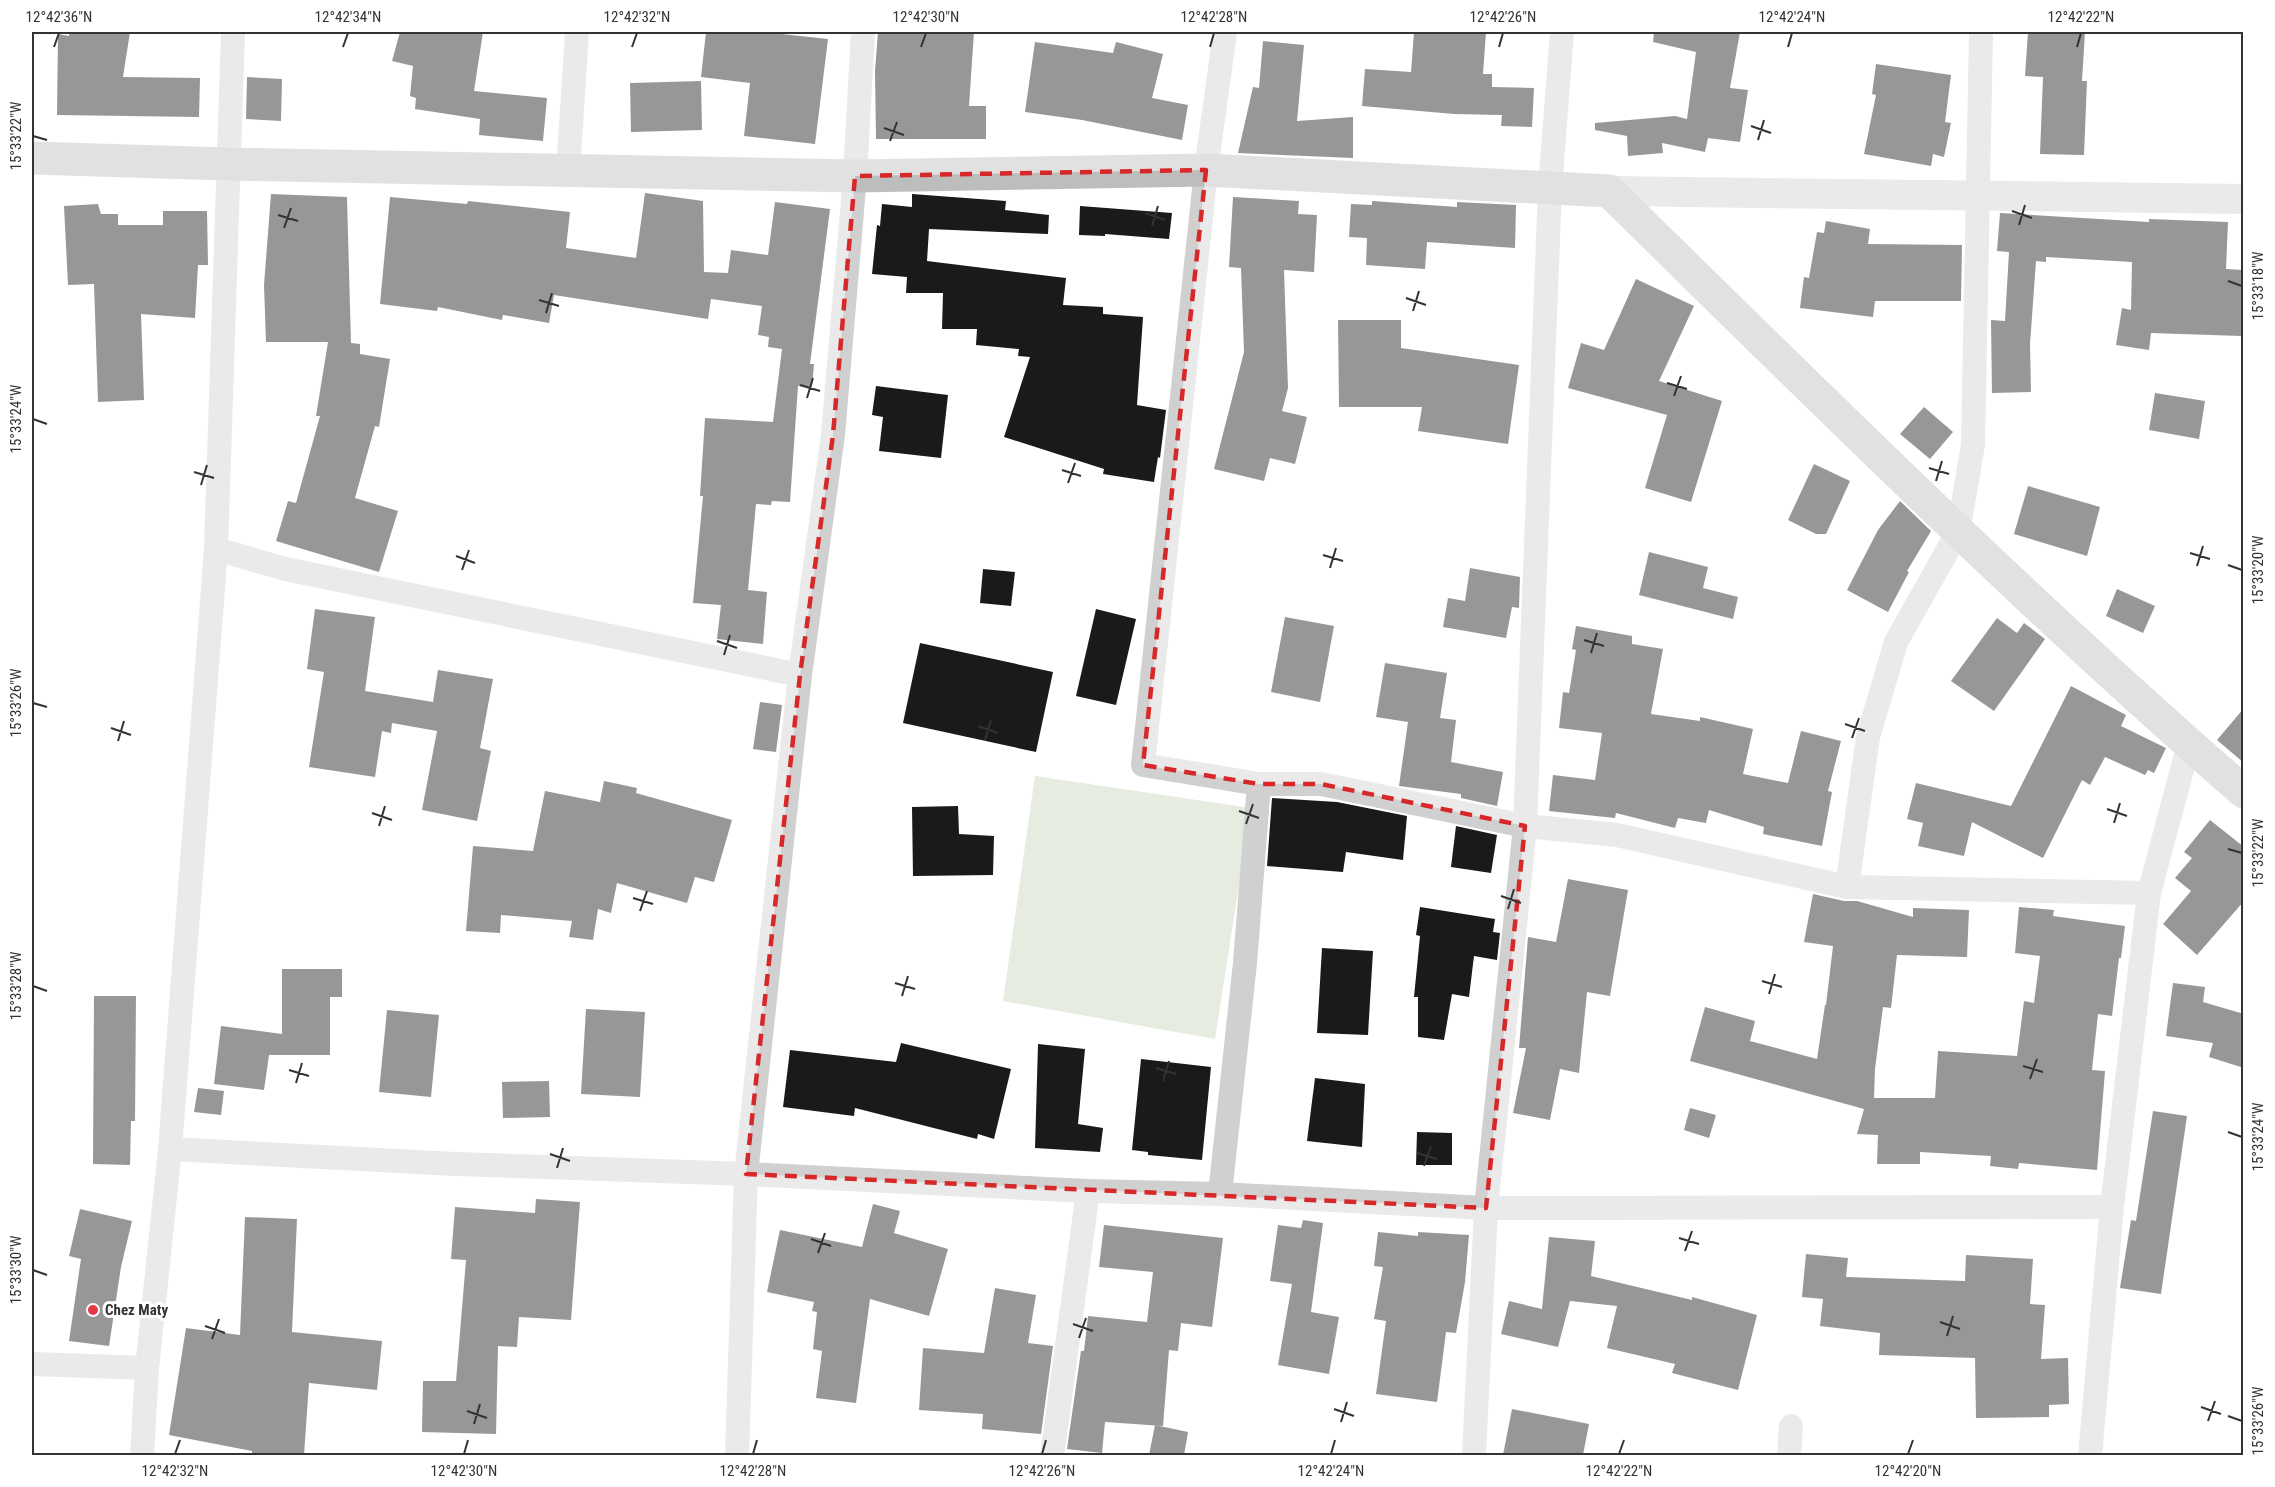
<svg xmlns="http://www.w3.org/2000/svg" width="2275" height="1487" font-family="'Roboto Condensed',sans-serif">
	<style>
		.green { fill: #e6ecdf }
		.building { fill: #1a1a1a }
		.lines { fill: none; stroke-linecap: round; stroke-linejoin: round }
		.minor { stroke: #d0d0d0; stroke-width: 24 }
		.tertiary { stroke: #d0d0d0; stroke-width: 30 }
		.secondary { stroke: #bdbdbd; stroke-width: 33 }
		.marked { fill: none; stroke: #d62828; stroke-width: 4.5; stroke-dasharray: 12 8; stroke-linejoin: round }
		.ticks { fill: none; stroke: #333; stroke-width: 2 }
		.poi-dot { fill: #e63946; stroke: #fff; stroke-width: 2 }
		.labels { text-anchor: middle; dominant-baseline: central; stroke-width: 6; stroke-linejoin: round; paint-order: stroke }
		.poi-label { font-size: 15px; font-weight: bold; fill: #333; stroke: #fff; text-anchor: start }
		.neatline { fill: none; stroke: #333; stroke-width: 2 }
		.ticks-label { font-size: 15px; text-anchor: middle; fill: #333 }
	</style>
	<rect width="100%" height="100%" fill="#fff"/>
	<path class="green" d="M1035 776 1251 808 1215 1039 1003 1001Z"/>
	<g class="building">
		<path d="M69 32H130L123 77 200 78 199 117 57 115 58 34 69 36Z"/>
		<path d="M400 32H483L474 91 547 98 543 141 479 135 480 119 415 109 416 98 410 96 413 66 392 61Z"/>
		<path d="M706 32H763L828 39 815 144 744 136 750 83 701 77Z"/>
		<path d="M878 32H974L969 106H986V139H876L875 71Z"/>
		<path d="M1414 32H1486L1483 74H1492V87L1534 88 1532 127 1501 126 1502 115 1454 114 1362 106 1365 69 1411 72Z"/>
		<path d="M1654 32H1740L1730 88 1748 90 1740 142 1708 138 1705 152 1662 143 1663 153 1628 156 1627 136 1595 130V123L1675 116 1687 119 1696 52 1653 42Z"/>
		<path d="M2028 32H2085L2082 81H2087L2084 155 2040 154 2043 77 2025 76Z"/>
		<path d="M1263 41 1304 45 1297 121 1353 117V158L1238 153 1253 87 1259 88Z"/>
		<path d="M1035 42 1113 53 1116 42 1163 54 1152 98 1188 105 1182 140 1082 120 1025 112Z"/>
		<path d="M1876 64 1951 75 1945 122 1951 123 1944 157 1933 154 1931 166 1864 154 1876 95 1872 94Z"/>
		<path d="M247 77 282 79 281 121 246 119Z"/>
		<path d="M701 81 702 130 631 132 630 83Z"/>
		<path d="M645 193 703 201 704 272 728 273 731 250 768 255 775 202 830 209 810 364H814L812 387 798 386 790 502 772 501 771 505 756 504 748 590 767 592 763 644 717 639 721 605 693 603 703 496H700L705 418 773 422 782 349 768 347 769 337 758 335 762 306 711 299 708 319 554 295 549 323 503 315 502 320 438 307 437 311 380 304 390 197 467 204 468 201 570 212 566 248 636 258Z"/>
		<path d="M271 194 347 197 351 343 360 344V354L390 359 379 427 375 426 355 498 398 511 379 572 276 541 288 501 296 503 320 416H316L328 342H266L264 285Z"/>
		<path d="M912 194 1006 201 1005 210 1049 215 1048 234 929 229 927 261 1066 278 1063 305 1103 307V314L1143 317 1137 405 1166 410 1160 458 1158 457 1154 482 1103 474 1104 469 1004 437 1030 357 1018 356 1019 349 976 345 977 329H942L943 293H906L907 277 872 274 877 225 880 226 882 204 912 207Z"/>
		<path d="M1233 197 1299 201 1298 214 1317 215 1314 272 1284 270 1288 388 1282 411 1307 417 1295 464 1270 458 1264 481 1214 469 1244 352 1241 268 1229 267Z"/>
		<path d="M1372 201 1457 207V202L1516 205 1515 248 1427 242 1425 269 1366 265 1367 238 1349 237 1351 204 1372 205Z"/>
		<path d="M98 204 101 214H118V225H163V211H207L208 265H198L195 318 141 314 144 400 98 402 94 284 68 285 64 206Z"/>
		<path d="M1080 206 1172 213 1169 239 1105 234V236L1079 235Z"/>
		<path d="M2000 213 2149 222V219L2228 222 2226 269 2243 270 2241 336 2151 333 2149 350 2116 345 2122 308 2131 310 2132 262 2046 257V262L2036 261 2030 344 2031 392 1992 393 1991 320 2005 321 2009 252 1997 251Z"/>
		<path d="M1826 221 1870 229 1868 244 1962 245 1961 301H1875L1873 317 1800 308 1804 277 1809 278 1817 232 1824 233Z"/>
		<path d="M1636 279 1694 306 1659 381 1722 401 1691 502 1645 488 1667 415 1568 388 1581 343 1604 350Z"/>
		<path d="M1338 320H1401V348L1519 365 1508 444 1418 431 1422 407H1339Z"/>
		<path d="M876 386 948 395 941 458 879 451 883 417 872 415Z"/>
		<path d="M2155 393 2205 401 2199 439 2149 430Z"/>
		<path d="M1924 407 1953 432 1930 459 1900 434Z"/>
		<path d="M1814 464 1850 481 1826 534H1816L1788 520Z"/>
		<path d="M2028 486 2100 507 2087 556 2014 534Z"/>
		<path d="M1900 501 1931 531 1907 571 1909 572 1888 612 1847 590 1878 530Z"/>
		<path d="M1649 552 1708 567 1703 588 1738 597 1733 619 1639 595Z"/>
		<path d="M1470 568 1520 577 1519 608 1512 607 1506 638 1443 627 1448 598 1465 601Z"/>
		<path d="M983 569 1015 572 1011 606 980 603Z"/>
		<path d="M2117 589 2155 606 2143 633 2106 616Z"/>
		<path d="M315 609 375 617 365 691 433 702 438 670 493 679 480 748 491 751 477 821 422 810 437 731 392 723 391 733 382 731 375 777 309 767 324 672 307 669Z"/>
		<path d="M1096 609 1136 619 1116 705 1076 696Z"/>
		<path d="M1285 617 1334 626 1320 702 1271 692Z"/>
		<path d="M1997 618 2017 633 2024 623 2045 639 1994 711 1951 681Z"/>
		<path d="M1576 626 1632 636V644L1663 649 1651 714 1700 721V717L1753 729 1743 774 1788 783 1801 731 1841 741 1828 791 1832 792 1822 846 1763 834 1764 827 1709 810 1706 823 1678 818 1675 828 1616 813 1615 818 1549 811 1553 775 1595 780 1602 733 1559 728 1563 692 1569 693 1576 650 1572 649Z"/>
		<path d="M920 643 1053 672 1036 752 903 723Z"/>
		<path d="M1385 663 1447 673 1440 718 1456 720 1451 762 1503 772 1497 806 1461 798V794L1399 786 1408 722 1376 717Z"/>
		<path d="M2071 686 2126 715 2121 726 2166 748 2154 773 2148 770 2145 775 2105 757 2090 785 2082 780 2043 858 1972 822 1964 856 1918 846 1923 823 1907 819 1916 783 2011 806Z"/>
		<path d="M760 702 782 705 776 752 753 749Z"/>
		<path d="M2244 708V763L2217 740Z"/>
		<path d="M604 781 637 788 636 793 732 820 714 882 695 877 687 903 617 883 611 913 598 909 593 940 569 937 572 921 501 915 500 933 466 931 473 846 533 851 545 791 600 802Z"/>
		<path d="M1272 798 1337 802 1407 816 1403 860 1346 852 1343 872 1267 866Z"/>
		<path d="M958 806 959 834 994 836 993 875 913 876 912 807Z"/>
		<path d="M2210 820 2244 847V901L2197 955 2163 924 2191 891 2175 878 2192 858 2184 852Z"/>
		<path d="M1456 826 1497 835 1491 873 1451 867Z"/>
		<path d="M1568 879 1628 890 1610 996 1587 992 1579 1073 1560 1069 1550 1120 1513 1113 1526 1048H1519L1528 937 1556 942Z"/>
		<path d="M1813 894 1844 901H1857L1913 917V908L1969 910 1967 957 1897 955 1891 1008 1883 1007 1875 1069 1874 1098H1935L1938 1051 2017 1056 2024 1001 2034 1003 2040 956 2015 953 2019 907 2054 910 2053 916 2125 926 2121 958H2119L2112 1016 2098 1014 2092 1070 2105 1071 2097 1170 2019 1163 2018 1169 1990 1166 1991 1156 1920 1152V1164H1877L1878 1135 1857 1134 1864 1109 1690 1061 1705 1007 1755 1021 1750 1041 1817 1059 1825 1005H1826L1833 946 1804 942Z"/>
		<path d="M1420 907 1495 919 1493 932 1500 933 1497 960 1474 956 1469 997 1452 994 1444 1040 1418 1037V997H1414L1420 936 1416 935Z"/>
		<path d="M1322 948 1373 951 1368 1035 1317 1033Z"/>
		<path d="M282 969H342V997H330V1055H269L264 1090 214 1084 221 1026 282 1034Z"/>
		<path d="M2173 983 2205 987 2203 1002 2244 1014V1068L2209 1057 2213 1043 2166 1036Z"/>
		<path d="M94 996H136L135 1121H131L130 1165 93 1164Z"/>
		<path d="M586 1009 645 1012 640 1097 581 1094Z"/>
		<path d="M387 1010 439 1015 431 1097 379 1092Z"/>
		<path d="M901 1043 1011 1069 994 1139 978 1134 977 1139 855 1108 854 1116 783 1107 790 1050 896 1062Z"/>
		<path d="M1038 1044 1085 1049 1078 1124 1103 1128 1100 1152 1035 1148Z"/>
		<path d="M1141 1059 1211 1067 1202 1160 1148 1155V1152L1132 1150Z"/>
		<path d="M1315 1078 1365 1084 1362 1147 1307 1141Z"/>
		<path d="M549 1081 550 1117 503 1118 502 1082Z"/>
		<path d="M198 1088 224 1091 221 1115 194 1112Z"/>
		<path d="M1690 1108 1716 1115 1709 1138 1684 1130Z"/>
		<path d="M2153 1111 2187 1116 2161 1294 2120 1288 2131 1220 2136 1221Z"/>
		<path d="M1417 1132 1452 1133V1165H1416Z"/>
		<path d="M536 1199 580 1202 571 1320 519 1317 517 1347 498 1346 496 1434 422 1432 423 1381H456L466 1260 451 1259 455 1207 535 1213Z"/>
		<path d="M873 1204 900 1211 894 1233 948 1249 929 1316 870 1299 856 1403 816 1398 822 1351 813 1349 817 1312 812 1311 814 1302 767 1292 780 1230 862 1247Z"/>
		<path d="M80 1209 132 1221 121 1267 109 1346 69 1341 81 1259 69 1256Z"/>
		<path d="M245 1217 297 1219 292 1332 382 1341 377 1390 309 1383 304 1455H252V1451L169 1435 186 1328 240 1335Z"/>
		<path d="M1303 1220 1323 1223 1311 1312 1339 1317 1329 1374 1278 1365 1292 1284 1270 1281 1278 1225 1301 1228Z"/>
		<path d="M1104 1225 1223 1238 1212 1327 1181 1323 1178 1351 1169 1350 1163 1426 1105 1422 1102 1453 1067 1449 1081 1351H1084L1088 1316 1147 1322 1153 1272 1099 1267Z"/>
		<path d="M1378 1232 1418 1236V1232L1469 1235 1465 1282 1456 1333 1446 1332 1437 1402 1376 1394 1386 1321 1374 1319 1383 1267 1374 1266Z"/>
		<path d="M1549 1237 1595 1241 1591 1276 1692 1300V1297L1757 1315 1738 1390 1672 1373 1675 1364 1607 1348 1617 1306 1570 1301 1558 1347 1501 1334 1509 1301 1542 1309Z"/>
		<path d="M1806 1254 1848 1258 1846 1277 1965 1281 1966 1255 2033 1259 2030 1304 2045 1305 2041 1359 2068 1358 2069 1404 2049 1405V1417L1976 1418 1975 1358 1879 1355 1880 1333 1820 1326 1823 1299 1802 1297Z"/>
		<path d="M995 1288 1036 1295 1028 1343 1053 1346 1041 1434 982 1429 983 1414 919 1410 923 1348 984 1353Z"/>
		<path d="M1512 1409 1589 1424 1583 1455H1503Z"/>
		<path d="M1155 1425 1188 1432 1184 1455H1149Z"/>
	</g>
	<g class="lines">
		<g class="minor">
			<path d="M1225 32 1206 170 1143 765 1259 784"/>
			<path d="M568 172 577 32"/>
			<path d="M216 549 285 569 800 675"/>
			<path d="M1847 887 1868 737 1896 642 1958 532 1973 445 1981 32"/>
			<path d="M170 1149 456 1164 746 1174 1088 1191 1220 1194 1486 1208 2112 1207"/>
			<path d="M1220 1194 1245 963 1259 784H1321L1525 826 1617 835 1847 887 2149 893"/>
			<path d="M32 1364 147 1368"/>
			<path d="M142 1456 147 1368 170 1149 216 549 233 32"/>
			<path d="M737 1456 746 1174 800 675 833 435 855 176 863 32"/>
			<path d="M1052 1456 1088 1191"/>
			<path d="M1474 1456 1486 1208 1525 826 1550 188 1562 32"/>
			<path d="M1789 1456 1791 1426"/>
			<path d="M2090 1456 2112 1207 2149 893 2189 744"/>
		</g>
		<path class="tertiary" d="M1609 191 2244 199"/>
		<path class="secondary" d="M32 158 227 164 855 176 1206 170 1609 191C1817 395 2024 601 2244 792"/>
	</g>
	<path d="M0 0H2275V1487H0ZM1206 170 1143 765 1259 784H1321L1525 826 1486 1208 746 1174 800 675 833 435 855 176Z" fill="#fff" fill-opacity=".55" fill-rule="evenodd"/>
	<path class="marked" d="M1206 170 1143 765 1259 784H1321L1525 826 1486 1208 746 1174 800 675 833 435 855 176Z"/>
	<path class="ticks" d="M54 47 59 33M343 47 348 33M632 47 637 33M921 47 926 33M1210 47 1214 33M1499 47 1503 33M1788 47 1792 33M2077 47 2081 33M1751 126 1771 133M884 128 904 135M33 136 47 140M1758 140 1764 120M890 141 897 122M2012 211 2032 218M1145 213 1165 220M278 215 298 221M2019 225 2025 205M1152 226 1158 206M284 228 291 208M2228 281 2242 286M1406 298 1426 305M539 300 559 306M1413 311 1419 291M546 313 552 293M1667 383 1687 389M800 385 820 391M1674 396 1681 376M807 398 813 378M33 419 47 424M1929 468 1949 474M1062 470 1081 476M194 472 214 478M1936 481 1942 461M1068 483 1075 463M201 485 207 465M2190 553 2210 559M1323 555 1343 561M456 556 475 563M2228 565 2242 570M2197 566 2203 546M1330 568 1336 548M462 570 469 550M1584 640 1604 646M717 641 737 648M1591 653 1597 633M724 655 730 635M33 703 47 707M1845 724 1865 731M978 726 998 733M111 728 131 735M1852 738 1859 718M985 740 991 720M118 741 124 721M2107 809 2127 816M1239 811 1259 818M372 813 392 820M2114 823 2120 803M1246 824 1253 804M379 826 385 806M2228 849 2242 853M1501 896 1521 903M633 898 653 904M1508 909 1514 889M640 911 647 891M1762 981 1782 987M895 983 915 989M33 986 47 991M1769 994 1775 974M902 996 908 976M2023 1066 2043 1072M1156 1068 1176 1074M289 1070 309 1076M2030 1079 2037 1059M1163 1081 1169 1061M296 1083 302 1063M2228 1132 2242 1137M1417 1153 1437 1159M550 1154 570 1161M1424 1166 1431 1146M557 1168 563 1148M1679 1238 1699 1244M811 1239 831 1246M1685 1251 1692 1231M818 1253 825 1233M33 1270 47 1275M1940 1322 1960 1329M1073 1324 1093 1331M205 1326 225 1333M1947 1336 1953 1316M1079 1338 1086 1318M212 1339 219 1319M2201 1407 2221 1414M1334 1409 1354 1416M467 1411 487 1418M2228 1416 2242 1421M2208 1421 2215 1401M1341 1422 1347 1402M474 1424 480 1404M175 1454 180 1440M464 1454 468 1440M753 1454 757 1440M1042 1454 1046 1440M1331 1454 1335 1440M1619 1454 1624 1440M1908 1454 1913 1440"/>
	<circle class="poi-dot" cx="93" cy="1310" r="6"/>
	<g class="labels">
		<g class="poi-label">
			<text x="105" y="1310">Chez Maty</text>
		</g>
	</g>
	<rect width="2275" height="1487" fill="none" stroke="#ffffff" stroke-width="66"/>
	<rect x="33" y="33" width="2209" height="1421" class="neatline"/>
	<g class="ticks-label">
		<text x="59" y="22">12°42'36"N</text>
		<text x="348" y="22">12°42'34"N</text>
		<text x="637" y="22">12°42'32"N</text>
		<text x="926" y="22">12°42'30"N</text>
		<text x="1214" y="22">12°42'28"N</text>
		<text x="1503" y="22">12°42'26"N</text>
		<text x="1792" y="22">12°42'24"N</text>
		<text x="2081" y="22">12°42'22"N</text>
		<text transform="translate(16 136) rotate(-90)" y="5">15°33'22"W</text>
		<text transform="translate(2258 286) rotate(-90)" y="5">15°33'18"W</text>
		<text transform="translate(16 419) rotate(-90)" y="5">15°33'24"W</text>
		<text transform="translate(2258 570) rotate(-90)" y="5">15°33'20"W</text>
		<text transform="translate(16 703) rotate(-90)" y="5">15°33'26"W</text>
		<text transform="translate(2258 853) rotate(-90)" y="5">15°33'22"W</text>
		<text transform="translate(16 986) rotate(-90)" y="5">15°33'28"W</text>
		<text transform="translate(2258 1137) rotate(-90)" y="5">15°33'24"W</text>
		<text transform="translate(16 1270) rotate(-90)" y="5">15°33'30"W</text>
		<text transform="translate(2258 1421) rotate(-90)" y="5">15°33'26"W</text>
		<text x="175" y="1476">12°42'32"N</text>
		<text x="464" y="1476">12°42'30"N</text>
		<text x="753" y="1476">12°42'28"N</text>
		<text x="1042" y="1476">12°42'26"N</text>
		<text x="1331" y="1476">12°42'24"N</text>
		<text x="1619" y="1476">12°42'22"N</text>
		<text x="1908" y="1476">12°42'20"N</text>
	</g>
</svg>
